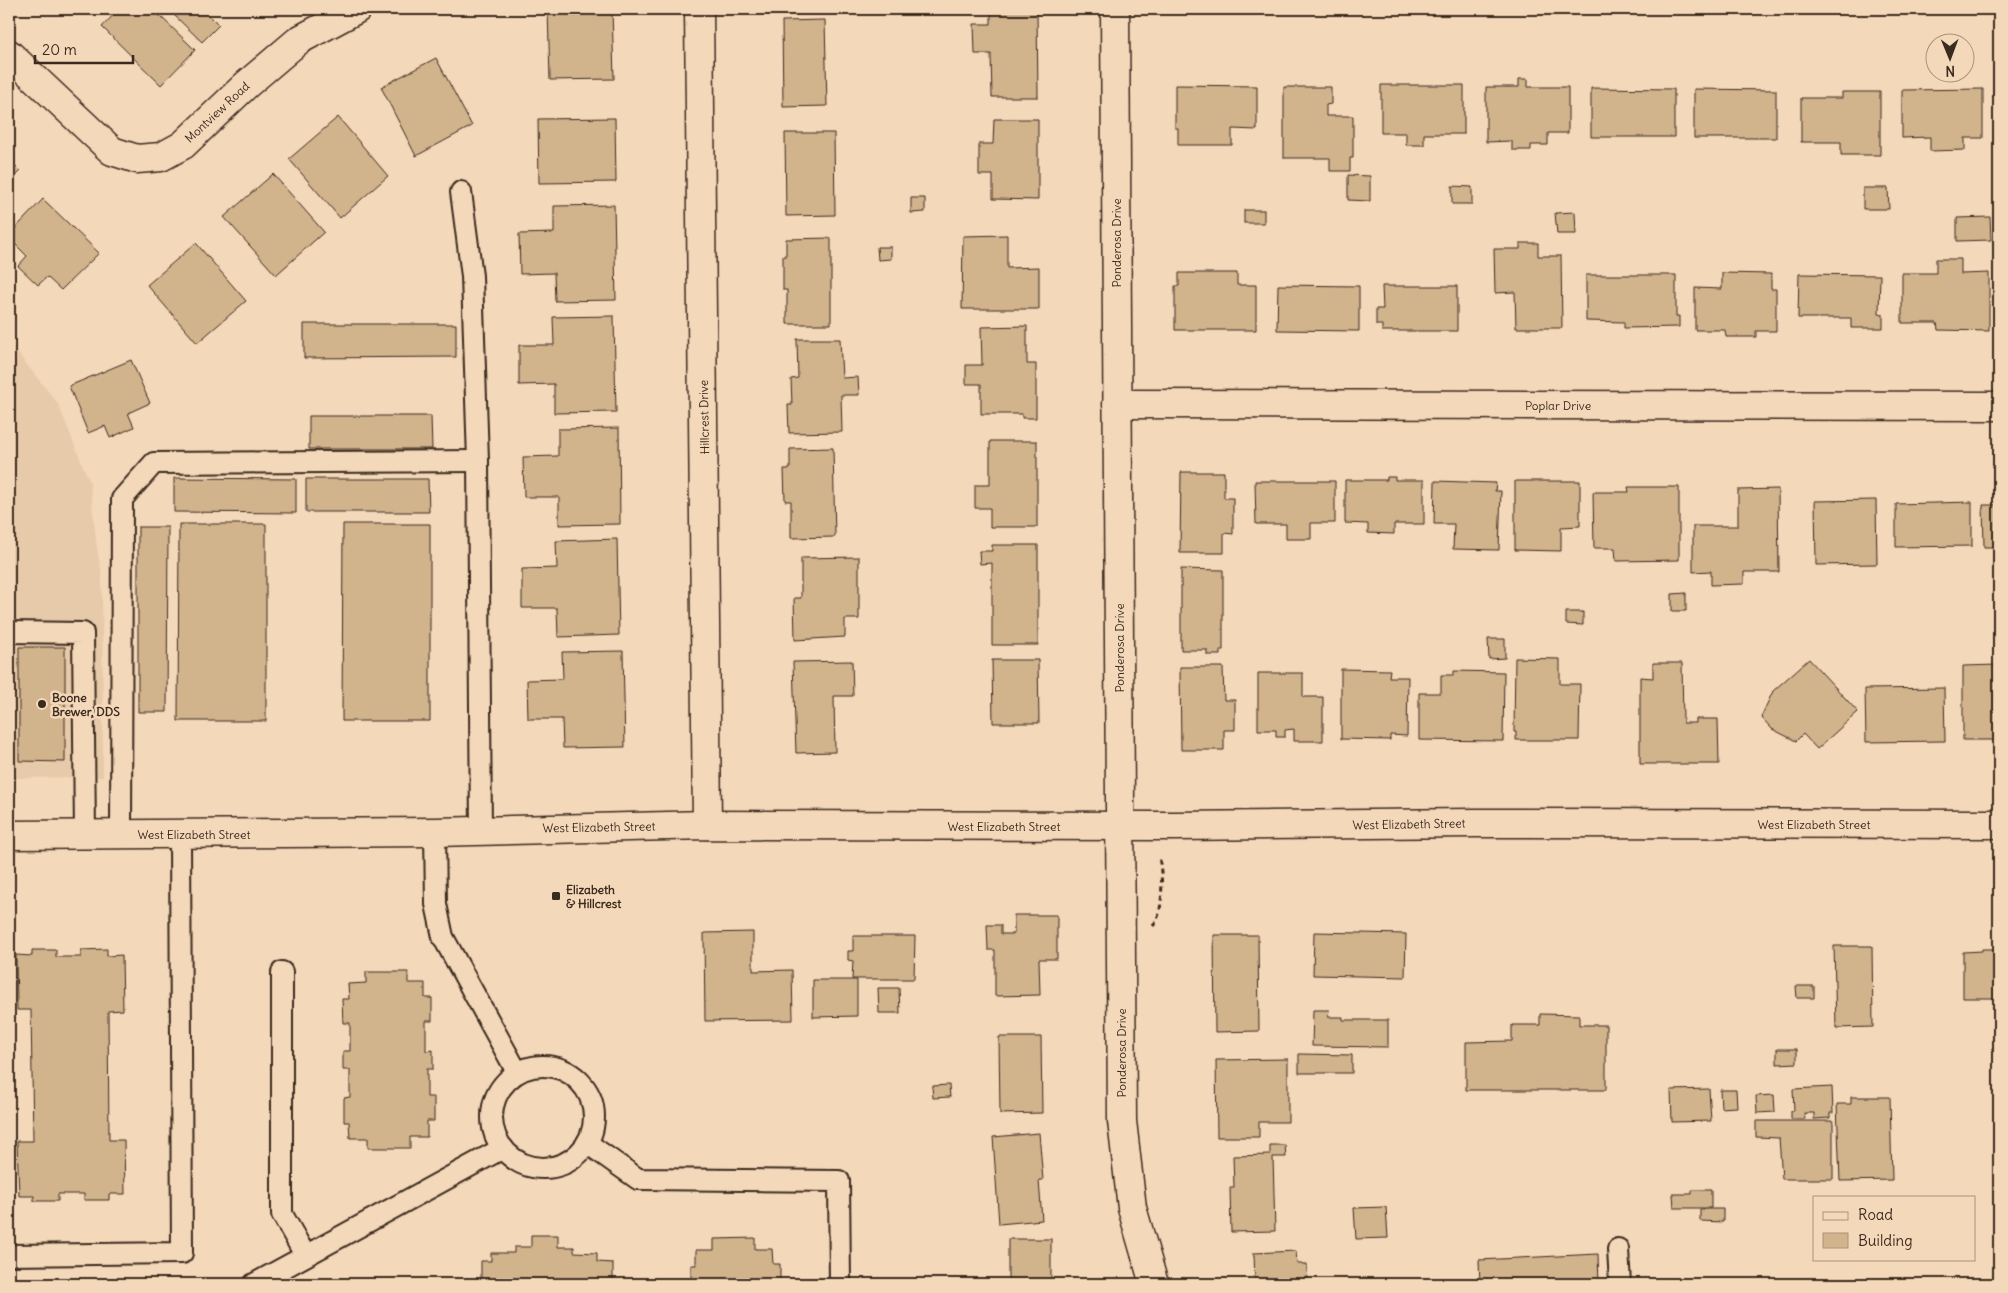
<svg xmlns="http://www.w3.org/2000/svg" width="2008" height="1293" font-family="Delius,sans-serif">
	<style>
		.built { fill: #e6caa9 }
		.building { fill: #d1b38c; stroke: #3b2a1e }
		.lines { fill: none; stroke-linecap: round; stroke-linejoin: round }
		.lane-casing { stroke: #3b2a1e; stroke-width: 24 }
		.street-casing { stroke: #3b2a1e; stroke-width: 31 }
		.secondary-casing { stroke: #3b2a1e; stroke-width: 31 }
		.path { stroke: #3b2a1e; stroke-width: 3; stroke-dasharray: 5 4; stroke-linecap: butt }
		.lane { stroke: #f4d8ba; stroke-width: 20 }
		.street { stroke: #f4d8ba; stroke-width: 28 }
		.secondary { stroke: #f4d8ba; stroke-width: 28 }
		.poi-dot { fill: #3b2a1e; stroke: #f4d8ba; stroke-width: 2 }
		.labels { text-anchor: middle; dominant-baseline: central; stroke-width: 5; stroke-linejoin: round; paint-order: stroke }
		.street-label { font-size: 12px; fill: #3b2a1e; stroke: #f4d8ba }
		.poi-label { font-size: 12px; font-weight: bold; fill: #3b2a1e; stroke: #f4d8ba; text-anchor: start }
	</style>
	<rect width="100%" height="100%" fill="#f4d8ba"/>
	<filter id="ink" filterUnits="userSpaceOnUse"><feTurbulence type="fractalNoise" baseFrequency=".02" numOctaves="2"/><feDisplacementMap in="SourceGraphic" scale="10" xChannelSelector="R" yChannelSelector="G"/><feConvolveMatrix kernelMatrix="1 2 1 2 8 2 1 2 1" color-interpolation-filters="sRGB"/></filter>
	<g filter="url(#ink)">
		<path class="built" d="M9 342 58 404 90 483 97 549 102 575 103 777 9 778Z"/>
		<g class="building">
			<path d="M119 9H153L195 50 161 85 102 27Z"/>
			<path d="M180 9H203L219 25 202 42 174 15Z"/>
			<path d="M548 9H612L614 79 550 80Z"/>
			<path d="M991 9H1037L1038 97H992L991 54H975L974 24H991Z"/>
			<path d="M825 20 827 106 783 107 782 21Z"/>
			<path d="M436 58 472 126 416 156 381 87Z"/>
			<path d="M1519 79H1528V87H1568V133H1548V145H1531V150H1512V141L1486 142V87H1519Z"/>
			<path d="M1175 85 1257 86V130L1232 129V145H1178V128H1175Z"/>
			<path d="M1381 85H1464V134H1424V145H1406V133H1381Z"/>
			<path d="M1284 87H1331V104L1326 105V116H1353V158H1350V171H1330V158H1284Z"/>
			<path d="M1591 88 1674 89V137H1591Z"/>
			<path d="M1694 89 1776 90V138H1694Z"/>
			<path d="M1983 89V138H1965V150L1930 151V137L1902 138V90Z"/>
			<path d="M1842 92H1880V155H1841V142H1801V98H1842Z"/>
			<path d="M338 117 388 176 340 218 289 159Z"/>
			<path d="M615 118 616 182 539 183 538 119Z"/>
			<path d="M994 119H1038V200L993 199V175H979V144H993Z"/>
			<path d="M785 133H834L835 215 786 216Z"/>
			<path d="M9 160 20 171 9 182Z"/>
			<path d="M273 174 324 232 276 275 224 217Z"/>
			<path d="M1348 175 1370 176V201L1348 200Z"/>
			<path d="M1452 186 1472 187V204H1452Z"/>
			<path d="M1863 188H1888L1889 209H1863Z"/>
			<path d="M911 198H925V212L911 213Z"/>
			<path d="M43 199 99 253 61 290 47 277 38 285 18 266 27 256 9 238V235Z"/>
			<path d="M614 205 616 300 555 301 554 273 520 274 519 234 554 233V206Z"/>
			<rect x="1244" y="210" width="20" height="13"/>
			<path d="M1575 212 1576 234H1557L1555 213Z"/>
			<path d="M1990 217 1991 240 1957 241V218Z"/>
			<path d="M1007 235V268L1039 267V309H962L963 236Z"/>
			<path d="M831 238V324H787V290H783V256H786V239Z"/>
			<path d="M196 243 246 301 197 343 147 285Z"/>
			<path d="M1520 243H1538V256H1561L1562 328H1516L1515 292 1495 293 1494 249H1520Z"/>
			<path d="M877 247H891V259L878 260Z"/>
			<path d="M1936 259H1961V274L1989 273V331L1938 330 1937 323H1902V273H1936Z"/>
			<path d="M1179 273H1237V285H1256V330H1175V286H1179Z"/>
			<path d="M1722 273 1771 274V289H1776V331H1756V337H1726L1725 330H1695V288L1722 289Z"/>
			<path d="M1799 274 1880 275 1879 313 1883 314V328H1851V318H1798Z"/>
			<path d="M1586 275H1676V316H1679V327L1624 328V322L1586 321Z"/>
			<path d="M1278 285 1359 286V331L1277 330Z"/>
			<path d="M1382 286H1457V331H1382V325H1376V309H1383Z"/>
			<path d="M614 316 616 412 554 413V384L519 385V345H554L553 317Z"/>
			<path d="M304 324H456V357L304 358Z"/>
			<path d="M1027 326V364H1036V418H1022V414H981V384H966V365H982L981 327Z"/>
			<path d="M797 339H840L842 378 858 377 859 395H841L842 432 789 433 788 405H792L791 379 798 378Z"/>
			<path d="M131 360 150 403 128 413 134 427 110 438 105 426 88 433 69 386Z"/>
			<path d="M309 416H431L432 449H309Z"/>
			<path d="M619 428 620 524 559 525V497H524L523 457 558 456V429Z"/>
			<path d="M990 441H1037V527H990V508H975V485H990Z"/>
			<path d="M833 448 835 537 791 538V501H785L784 469H790V449Z"/>
			<path d="M1181 472H1224V498H1233V534L1224 533V553H1180Z"/>
			<path d="M1387 477H1395V480H1424V524H1394V534L1368 533V524L1345 523V480H1387Z"/>
			<path d="M174 478 296 479V513L174 512Z"/>
			<path d="M306 479H428L429 512H306Z"/>
			<path d="M1255 481H1335V523H1311V539H1286V524H1256Z"/>
			<path d="M1435 481 1496 483 1495 491H1501L1499 550 1453 549 1454 524H1434Z"/>
			<path d="M1515 481H1580V526L1561 527V551L1515 550Z"/>
			<path d="M1628 487H1679V560L1616 561 1615 548H1594L1593 492H1629Z"/>
			<path d="M1778 489 1779 572H1744V584L1711 585V571L1693 572V526H1738V490Z"/>
			<path d="M1876 500 1877 564 1816 565 1815 501Z"/>
			<path d="M1972 502V546L1896 547V504Z"/>
			<path d="M1983 505H1999V547H1984Z"/>
			<path d="M179 524H266V721H178Z"/>
			<path d="M343 524H430V721H342Z"/>
			<path d="M138 527H168L167 712H138Z"/>
			<path d="M617 539 619 635 558 637 557 608H522V569L557 568 556 541Z"/>
			<path d="M992 545H1038V645H992V563L980 564 979 551H992Z"/>
			<path d="M859 557V619H845V637L795 640 794 598H801V558Z"/>
			<path d="M1181 569 1223 570V650H1220V655H1207V650H1181Z"/>
			<path d="M1686 593V611H1672V594Z"/>
			<path d="M1566 612H1583V625L1566 624Z"/>
			<path d="M1488 639H1505V658L1489 659Z"/>
			<path d="M19 647H65V762L19 761Z"/>
			<path d="M623 651 625 747 563 748 562 719H528L527 680 563 679 562 652Z"/>
			<path d="M1515 658 1560 659V684H1580L1579 740H1516V732H1514Z"/>
			<path d="M1809 659 1858 712 1817 749 1803 734 1796 741 1772 729 1761 717 1773 691Z"/>
			<path d="M992 660H1038L1039 723H993Z"/>
			<path d="M852 661 853 696H834L835 752 796 753 793 662Z"/>
			<path d="M1653 663H1682L1683 723H1696V719H1718L1719 764H1640V677L1653 678Z"/>
			<path d="M1999 665V740H1963V666Z"/>
			<path d="M1180 667H1223L1224 700H1235V730H1224V750H1181Z"/>
			<path d="M1341 669 1390 670 1389 677H1408L1407 736 1390 735V740L1341 739Z"/>
			<path d="M1454 671 1504 672 1503 741 1419 740V693H1441V675H1454Z"/>
			<path d="M1258 673H1303V697H1323V741H1294V729L1285 730V737H1276V730H1258Z"/>
			<path d="M1944 688 1945 741 1866 742 1865 689Z"/>
			<path d="M1014 915H1057V959H1039L1040 995 995 996V950H988L987 925H1001V934H1014Z"/>
			<path d="M753 932V971L792 970 793 1020 705 1021 704 933Z"/>
			<path d="M1314 932 1406 934 1405 977 1313 975Z"/>
			<path d="M1214 935H1258L1259 1031 1215 1032Z"/>
			<path d="M853 936H915L914 979H852L853 961 848 960V951H853Z"/>
			<path d="M1834 946H1872L1873 1027 1836 1028Z"/>
			<path d="M107 949V956L122 955 123 1010 108 1011 109 1140H124L125 1194H109V1200H84V1194H58V1201H34V1196H19L17 1141H33L31 1010H17L16 955 32 956V950H56V957H81V950Z"/>
			<path d="M1982 949H1999V998H1963V952L1982 951Z"/>
			<path d="M366 972H408V983H425V998H432V1021H426V1051L433 1050V1069H427V1097H434V1121H427V1137H410V1148H368V1138H350L349 1122H344V1098L350 1097V1070H343V1051H350V1023H343L342 999H349L348 984 366 983Z"/>
			<path d="M813 980H857V1016L813 1017Z"/>
			<path d="M1796 986H1814V998H1797Z"/>
			<path d="M878 988H899L900 1013H879Z"/>
			<path d="M1313 1010H1329L1328 1017H1343V1020H1388V1047L1312 1046Z"/>
			<path d="M1540 1014 1579 1015V1025H1606V1090H1466V1042L1512 1041V1025H1540Z"/>
			<path d="M999 1037H1041L1042 1113 1000 1114Z"/>
			<path d="M1777 1049H1797V1063L1777 1064Z"/>
			<path d="M1299 1054 1352 1055V1073H1299Z"/>
			<path d="M1288 1059V1122H1259V1137H1217L1216 1060Z"/>
			<path d="M949 1085 950 1097 933 1098 932 1086Z"/>
			<path d="M1832 1087 1833 1113H1830V1118L1814 1119V1113H1804L1805 1119H1791V1111H1794L1793 1089Z"/>
			<path d="M1709 1089 1711 1121 1672 1122 1671 1090Z"/>
			<path d="M1720 1090H1736L1737 1107 1721 1108Z"/>
			<path d="M1774 1095 1775 1112 1757 1113 1756 1096Z"/>
			<path d="M1851 1097H1890L1892 1180 1840 1181 1837 1104H1851Z"/>
			<path d="M1756 1121H1833V1179H1782L1779 1138 1756 1137Z"/>
			<path d="M1039 1133 1043 1180H1039L1042 1220 999 1224 993 1137Z"/>
			<path d="M1270 1145H1285L1286 1157H1273L1275 1231 1231 1232 1230 1187H1234L1233 1156 1270 1155Z"/>
			<path d="M1692 1190H1711V1208H1674L1673 1194H1692Z"/>
			<path d="M1386 1207 1388 1238 1356 1239 1354 1208Z"/>
			<path d="M1700 1209H1723V1222L1700 1221Z"/>
			<path d="M531 1235H558V1247H574V1252L597 1253V1262L613 1263V1284H481V1261H491V1253H514V1247H531Z"/>
			<path d="M755 1238V1249H772L773 1264H780V1284H691V1265H696V1250H714V1239Z"/>
			<rect x="1008" y="1239" width="43" height="45"/>
			<path d="M1296 1251 1297 1264H1307L1308 1284H1255L1254 1253Z"/>
			<path d="M1598 1254 1599 1284H1480L1479 1260Z"/>
		</g>
		<g class="lines">
			<defs>
				<g id="lane">
					<path d="M461 192 472 276 478 461 481 830"/>
					<path d="M9 632 83 633 85 835"/>
					<path d="M435 832 436 904 443 937 517 1072"/>
					<path d="M121 835 122 499 154 463 478 461"/>
					<path d="M282 972V1214L305 1255"/>
					<circle cx="543" cy="1117" r="51"/>
					<path d="M587 1143 638 1179 839 1181 840 1284"/>
					<path d="M1618 1249 1620 1284"/>
					<path d="M9 1255 182 1253 180 835"/>
					<path d="M254 1284 503 1148"/>
				</g>
				<g id="street">
					<path d="M699 9 707 825"/>
					<path d="M1115 9 1122 1121 1132 1208 1154 1284"/>
					<path d="M9 54 112 151 137 159 161 157 183 145 246 85 299 40 357 9"/>
					<path d="M1117 404 1999 406"/>
				</g>
				<path id="secondary" d="M9 835 435 832 707 825 1174 826 1474 823 1999 824"/>
			</defs>
			<use href="#lane" class="lane-casing"/>
			<use href="#street" class="street-casing"/>
			<use href="#secondary" class="secondary-casing"/>
			<path class="path" d="M1153 926C1165 912 1162 874 1159 856"/>
			<use href="#lane" class="lane"/>
			<use href="#street" class="street"/>
			<use href="#secondary" class="secondary"/>
		</g>
	</g>
	<g class="poi-dot">
		<circle cx="42" cy="704" r="5"/>
		<rect x="551" y="891" width="10" height="10" rx="2.5"/>
	</g>
	<g class="labels">
		<g class="street-label">
			<text transform="translate(217 112) rotate(-43)">Montview Road</text>
			<text transform="translate(1116 243) rotate(-90)">Ponderosa Drive</text>
			<text x="1558" y="405">Poplar Drive</text>
			<text transform="translate(704 417) rotate(-91)">Hillcrest Drive</text>
			<text transform="translate(1119 648) rotate(-90)">Ponderosa Drive</text>
			<text transform="translate(1409 824) rotate(-1)">West Elizabeth Street</text>
			<text x="1814" y="824">West Elizabeth Street</text>
			<text x="1004" y="826">West Elizabeth Street</text>
			<text transform="translate(599 827) rotate(-1)">West Elizabeth Street</text>
			<text x="194" y="834">West Elizabeth Street</text>
			<text transform="translate(1121 1053) rotate(-90)">Ponderosa Drive</text>
		</g>
		<g class="poi-label">
			<text x="52" y="697">Boone<tspan x="52" dy="14">Brewer, DDS</tspan></text>
			<text x="566" y="889">Elizabeth<tspan x="566" dy="14">&amp; Hillcrest</tspan></text>
		</g>
	</g>
	<rect width="2008" height="1293" fill="none" stroke="#f4d8ba" stroke-width="30"/>
	<rect x="15" y="15" width="1978" height="1263" fill="none" stroke="#3b2a1e" stroke-width="2" filter="url(#ink)"/>
	<rect x="1813" y="1196" width="162" height="65" fill="#f4d8ba" stroke="#aa927c"/>
	<rect x="1823" y="1212" width="25" height="8" fill="#f4d8ba" stroke="#aa927c"/>
	<text x="1858" y="1220" font-size="15" fill="#3b2a1e">Road</text>
	<rect x="1823" y="1233" width="25" height="15" fill="#d1b38c" stroke="#aa927c"/>
	<text x="1858" y="1246" font-size="15" fill="#3b2a1e">Building</text>
	<g transform="translate(1950 58) rotate(179)"><circle r="24" fill="#f4d8ba" stroke="#aa927c"/>
	<path d="M0-4L9 19L0 12L-9 19Z" fill="#3b2a1e"/>
	<text y="-8" font-size="14" font-weight="bold" text-anchor="middle" fill="#3b2a1e">N</text>
	</g>
	<path d="M35 55v8h98v-8" fill="none" stroke="#3b2a1e" stroke-width="2.5"/>
	<text x="42" y="55" font-size="15" fill="#3b2a1e" stroke="#f4d8ba" stroke-width="4" paint-order="stroke">20 m</text>
</svg>
